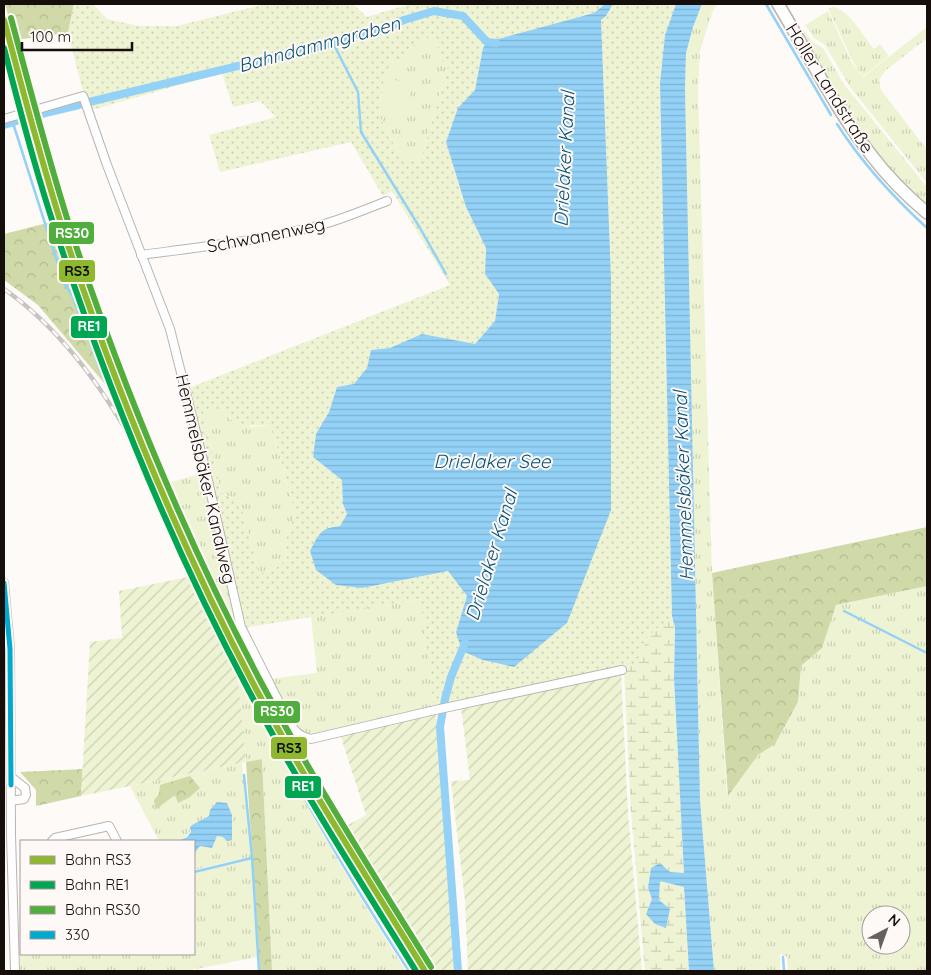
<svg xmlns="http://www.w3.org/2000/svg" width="931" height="975" font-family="Quicksand,sans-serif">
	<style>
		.grass { fill: url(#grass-tufts); fill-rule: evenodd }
		.forest { fill: url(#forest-crowns) }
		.wetland { fill: url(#wetland-marsh) }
		.park { fill: url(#park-dots); fill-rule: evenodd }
		.garden { fill: url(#garden-furrows) }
		.pitch { fill: #eef4d3 }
		.water { fill: url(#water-rules) }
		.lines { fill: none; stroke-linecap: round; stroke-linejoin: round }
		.stream { stroke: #93d1f6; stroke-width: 2.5 }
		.canal { stroke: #93d1f6; stroke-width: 8 }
		.street-casing { stroke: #bab4b1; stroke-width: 10 }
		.secondary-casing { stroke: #bab4b1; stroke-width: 14 }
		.street { stroke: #fffefe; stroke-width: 8 }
		.secondary { stroke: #fffefe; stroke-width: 11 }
		.rail-casing { stroke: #c6c4c3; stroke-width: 4.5 }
		.rail { stroke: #fef9f7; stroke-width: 2.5; stroke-dasharray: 8; stroke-linecap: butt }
		.bus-1-casing { stroke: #fef9f7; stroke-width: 9 }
		.bus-1 { stroke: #00a9ce; stroke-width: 5 }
		.rail-1-casing { stroke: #fef9f7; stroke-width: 10 }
		.rail-2-casing { stroke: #fef9f7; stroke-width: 10 }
		.rail-3-casing { stroke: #fef9f7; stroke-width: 10 }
		.rail-1 { stroke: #8eb82d; stroke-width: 6 }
		.rail-2 { stroke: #00a651; stroke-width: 6 }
		.rail-3 { stroke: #50ae3d; stroke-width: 6 }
		.labels { text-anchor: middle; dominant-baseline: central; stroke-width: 4; stroke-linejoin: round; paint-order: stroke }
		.street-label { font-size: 18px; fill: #160e0b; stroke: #fef9f7 }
		.water-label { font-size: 19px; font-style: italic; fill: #0a5376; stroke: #fef9f7 }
		.line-badge { stroke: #fef9f7; stroke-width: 2 }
		.badge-label { font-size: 14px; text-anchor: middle; font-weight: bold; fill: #fff }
		.pale-badge-label { font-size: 14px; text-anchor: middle; font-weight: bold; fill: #111 }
	</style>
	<defs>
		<pattern id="grass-tufts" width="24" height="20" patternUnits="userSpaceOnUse" patternTransform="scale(1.25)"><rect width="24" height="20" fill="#eef4d3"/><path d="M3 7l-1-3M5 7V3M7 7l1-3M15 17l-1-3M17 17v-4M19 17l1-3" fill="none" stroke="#cbd0b4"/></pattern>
		<pattern id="forest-crowns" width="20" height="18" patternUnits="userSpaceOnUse" patternTransform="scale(1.25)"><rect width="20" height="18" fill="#d0daa9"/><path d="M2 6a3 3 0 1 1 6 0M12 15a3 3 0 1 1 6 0" fill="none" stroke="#b2ba90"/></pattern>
		<pattern id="wetland-marsh" width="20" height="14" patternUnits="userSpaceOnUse" patternTransform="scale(1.25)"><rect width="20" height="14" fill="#eef4d3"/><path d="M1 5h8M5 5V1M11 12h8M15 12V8" fill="none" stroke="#cbd0b4"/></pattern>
		<pattern id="park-dots" width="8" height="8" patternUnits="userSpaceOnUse" patternTransform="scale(1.25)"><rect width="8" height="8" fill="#eef4d3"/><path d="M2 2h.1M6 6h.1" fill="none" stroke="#cbd0b4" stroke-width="1.8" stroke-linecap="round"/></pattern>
		<pattern id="garden-furrows" width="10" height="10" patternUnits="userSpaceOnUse" patternTransform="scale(1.25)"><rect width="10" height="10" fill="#eef4d3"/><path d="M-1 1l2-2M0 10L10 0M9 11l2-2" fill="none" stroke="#cbd0b4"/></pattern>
		<pattern id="water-rules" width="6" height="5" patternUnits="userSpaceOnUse" patternTransform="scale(1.25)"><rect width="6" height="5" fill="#93d1f6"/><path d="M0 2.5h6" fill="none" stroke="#7eb2d2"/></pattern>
	</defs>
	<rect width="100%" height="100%" fill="#fdfaf8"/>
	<g class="grass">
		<path d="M702 4H717L712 13 700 51 698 91 712 573 727 795 758 755 775 744 798 702 801 666 822 648 835 605 927 586V971H788L787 957 780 954V971H714L700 800 685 89 686 53 693 27ZM871 915H901V945H871Z"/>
		<path d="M835 7C852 14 863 36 874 49L880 44 889 56 863 76 853 62 828 8Z"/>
		<path d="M828 11 852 63 863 77 927 27V38L885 71 879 80 881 90 927 150V183L850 87 825 45 814 38 805 25Z"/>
		<path d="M804 30 813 42 823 48 843 83 927 187V204C871 161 837 97 804 35Z"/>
		<path d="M434 35 442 62 449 63 422 156 415 162 406 158 395 147 379 115 384 79 391 61 418 42Z"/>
		<path d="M221 407 231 420 251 427 270 426 273 431 295 512 285 543 287 559 272 571 259 573 240 502C234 497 228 497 221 492L203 411Z"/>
		<path d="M203 473 235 621 292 733 308 742 295 746 204 569 167 483Z"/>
		<path d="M422 599 434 709 315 735C311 735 307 736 303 734 289 726 278 694 270 679L317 673 311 616Z"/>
		<path d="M238 680C291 779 346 877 406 971H272L262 759 246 762Z"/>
		<path d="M242 763 251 857 194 870V854L200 846 211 847 217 836 223 837 209 816 192 825C189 842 173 841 159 841L130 786ZM200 788 175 795 155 809 154 800 159 794Z"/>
		<path d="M251 860 257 957 186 971H20V914L21 913V954H194V873Z"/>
	</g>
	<g class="forest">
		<path d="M5 4H74L68 33 15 40Z"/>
		<path d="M51 222 110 390 38 305 4 280V234Z"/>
		<path d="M927 527V586L836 605 822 648 801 666 798 702 775 744 758 755 728 796 712 573Z"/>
		<path d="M262 759 272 971H260L246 762Z"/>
		<path d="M83 769 81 796 36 806V790L20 772Z"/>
		<path d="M190 776 200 788 190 797 178 803 175 795 155 810 154 800 159 794 160 785Z"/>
	</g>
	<path class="wetland" d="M672 616 675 628 674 678 684 874 670 872 660 863 648 888 652 899 646 914 659 900 660 880 684 887 689 971H645L631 813 624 671 626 667 635 665 648 636Z"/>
	<path class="park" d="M74 4H93L107 19 139 26H177L265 4H353L367 17 410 4H605L594 13 487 42 483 48 475 90 458 109 446 141 466 207 486 248 485 274 499 294 495 321 475 344 422 335 390 348 371 350 367 368 354 384 337 387 329 412 316 434 313 457 342 480 343 504 347 514 340 526 328 527 362 588 448 571 467 596 456 632 611 510V277L601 20 606 16 613 4H676L665 35 660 83 672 616 648 636 635 665 434 709 421 599 244 628 189 388 450 285 392 191 383 196 351 142 220 172 209 135 276 117 260 101 233 107 222 73 88 111 68 33ZM434 35 442 62 449 63 422 156 415 162 406 158 395 147 379 115 384 79 391 61 398 59 418 42ZM221 407C241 434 242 423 270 426L273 431 295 512 285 543 287 559 272 571 259 573 240 502C234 497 228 497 221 492L203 411Z"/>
	<g class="garden">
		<path d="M188 577 238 680 246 762 81 796 90 642 122 638 119 591Z"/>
		<path d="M621 672 628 814 642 971H468L465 901 451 781 470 780 461 708Z"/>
		<path d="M436 714 457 971H432L341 829 366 815 340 734Z"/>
	</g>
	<path class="pitch" d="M384 79 412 82 408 111 381 109Z"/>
	<g class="water">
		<path d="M605 4H613L606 16 601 20 611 277V510L567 623 514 667 483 660 462 651 456 632 467 596 448 571 362 588 336 585 316 570 310 551C319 534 320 528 340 526L347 514 343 504 342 480 313 457 316 434 329 412 337 387 354 384 367 368 371 350 390 348 422 334 475 344 495 321 499 294 485 274 486 248 466 207 446 142 458 108 475 90 483 48 487 42 594 13Z"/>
		<path d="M676 4H702L693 27 686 53 685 89 700 800 714 971H689L684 887 660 881 659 900 670 909 666 928 655 924 646 914 652 899 648 888 651 868 660 863 670 872 684 873 674 678 675 628 672 616 671 574 660 83 665 35Z"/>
		<path d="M217 802 227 803 232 815V840L227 841 223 837 217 836 212 848 200 846 194 854V841H178L187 837 191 832 190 827 192 825 209 816 210 810Z"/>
	</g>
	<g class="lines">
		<g class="stream">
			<path d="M766 4 831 115"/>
			<path d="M333 43 358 92 361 132 420 228 446 274"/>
			<path d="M13 123 64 283 72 295 103 377"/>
			<path d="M837 124C862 163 893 197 927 228"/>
			<path d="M191 580C256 714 327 846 409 971"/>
			<path d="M844 611 927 653"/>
			<path d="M244 775 252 858 259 971"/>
			<path d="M194 872 252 858"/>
			<path d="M783 957 784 971"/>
		</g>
		<g class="canal">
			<path d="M89 102 333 43 354 34 375 33 404 20 434 11 463 16 487 42 496 43"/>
			<path d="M37 115 79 105"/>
			<path d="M4 125 20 120"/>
			<path d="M458 971 440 727 445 699 451 677 465 643"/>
		</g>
		<defs>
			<g id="street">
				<path d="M4 119 83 96 107 165 170 329 206 472 241 627 288 720C294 730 298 736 311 739L435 710 622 670"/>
				<path d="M141 255C194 248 248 242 300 230 330 224 359 212 387 201"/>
				<path d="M4 583 10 649 11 835 15 971"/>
				<path d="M11 777 25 788 26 795 24 799 11 801"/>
				<path d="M52 841 55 838 109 826 117 841"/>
			</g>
			<path id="secondary" d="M778 4C809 55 835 109 872 156 888 177 907 196 927 213"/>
		</defs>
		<use href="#street" class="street-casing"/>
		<use href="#secondary" class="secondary-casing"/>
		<use href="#street" class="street"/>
		<use href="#secondary" class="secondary"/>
		<defs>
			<path id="rail" d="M4 289C61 329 104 389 137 450 148 469 156 490 164 510"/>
		</defs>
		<use href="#rail" class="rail-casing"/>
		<use href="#rail" class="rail"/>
		<defs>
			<path id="bus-1" d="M4 583 10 649 11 785"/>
		</defs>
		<use href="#bus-1" class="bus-1-casing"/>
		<use href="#bus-1" class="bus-1"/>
		<defs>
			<path id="rail-1" d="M4 20C24 94 43 169 67 242 118 395 180 545 255 687 307 784 367 877 425 971"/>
			<path id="rail-2" d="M4 48C21 114 38 180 60 244 111 397 173 548 249 691 300 787 359 879 416 971"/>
			<path id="rail-3" d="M11 18C31 92 50 167 74 240 125 392 187 542 262 684 314 781 373 874 431 967"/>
		</defs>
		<use href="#rail-1" class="rail-1-casing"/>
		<use href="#rail-2" class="rail-2-casing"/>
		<use href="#rail-3" class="rail-3-casing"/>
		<use href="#rail-1" class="rail-1"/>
		<use href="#rail-2" class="rail-2"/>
		<use href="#rail-3" class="rail-3"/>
	</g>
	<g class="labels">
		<g class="street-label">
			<text transform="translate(830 88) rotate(58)">Holler Landstraße</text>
			<text transform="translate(266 235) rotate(-11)">Schwanenweg</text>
			<text transform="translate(206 479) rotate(77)">Hemmelsbäker Kanalweg</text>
		</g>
		<g class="water-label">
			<text transform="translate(319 44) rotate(-15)">Bahndammgraben</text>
			<text transform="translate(564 159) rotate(-87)">Drielaker Kanal</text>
			<text x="492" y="461">Drielaker See</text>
			<text transform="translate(683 486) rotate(-92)">Hemmelsbäker Kanal</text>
			<text transform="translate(491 555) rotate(-73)">Drielaker Kanal</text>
		</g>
	</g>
	<g class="line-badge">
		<rect x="48" y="221" width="47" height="24" rx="5" fill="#50ae3d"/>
		<rect x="58" y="259" width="38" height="24" rx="5" fill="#8eb82d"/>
		<rect x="70" y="315" width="38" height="24" rx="5" fill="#00a651"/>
		<rect x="253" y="700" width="48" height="24" rx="5" fill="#50ae3d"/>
		<rect x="270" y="736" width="38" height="24" rx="5" fill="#8eb82d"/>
		<rect x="284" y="775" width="38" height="24" rx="5" fill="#00a651"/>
	</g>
	<g class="badge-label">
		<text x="72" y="238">RS30</text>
		<text x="89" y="331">RE1</text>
		<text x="277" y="716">RS30</text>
		<text x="303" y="791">RE1</text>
	</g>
	<g class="pale-badge-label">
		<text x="77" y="276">RS3</text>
		<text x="289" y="753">RS3</text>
	</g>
	<rect width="931" height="975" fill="none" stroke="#160e0b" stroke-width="10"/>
	<rect x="20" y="840" width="175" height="115" fill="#fef9f7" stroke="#a19b99"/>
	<rect x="30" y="856" width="25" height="8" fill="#8eb82d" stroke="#a19b99"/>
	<text x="65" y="865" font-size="15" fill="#160e0b">Bahn RS3</text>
	<rect x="30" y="881" width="25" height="8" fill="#00a651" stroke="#a19b99"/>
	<text x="65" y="890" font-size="15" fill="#160e0b">Bahn RE1</text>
	<rect x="30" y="906" width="25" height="8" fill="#50ae3d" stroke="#a19b99"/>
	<text x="65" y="915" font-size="15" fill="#160e0b">Bahn RS30</text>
	<rect x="30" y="931" width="25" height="8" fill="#00a9ce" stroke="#a19b99"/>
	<text x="65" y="940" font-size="15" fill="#160e0b">330</text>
	<g transform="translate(886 930) rotate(41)"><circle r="24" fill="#fef9f7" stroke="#a19b99"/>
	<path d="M0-4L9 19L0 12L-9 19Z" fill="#67615e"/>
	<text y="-8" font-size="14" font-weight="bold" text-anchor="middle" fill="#160e0b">N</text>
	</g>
	<path d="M22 42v8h110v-8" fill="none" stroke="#160e0b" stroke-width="2.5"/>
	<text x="30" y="42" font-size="15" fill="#160e0b" stroke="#fef9f7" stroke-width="4" paint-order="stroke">100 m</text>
</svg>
